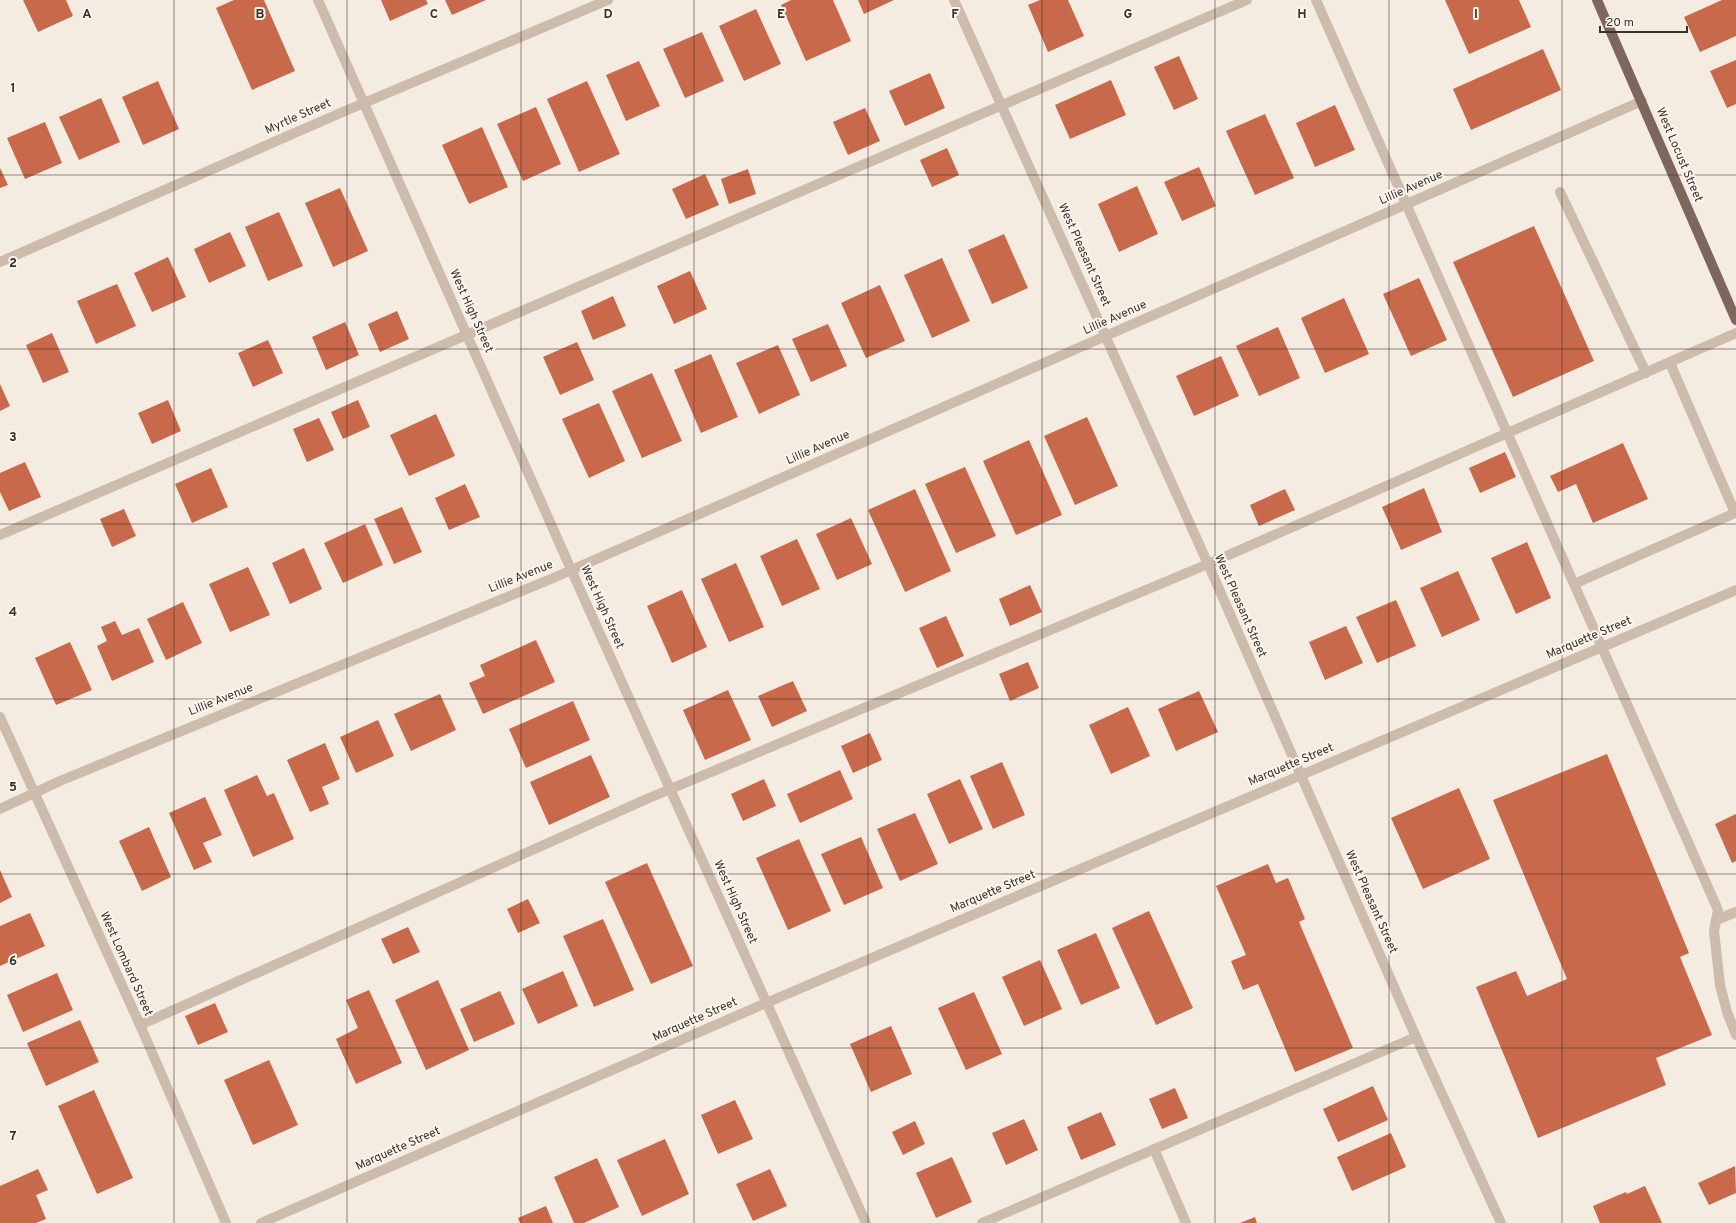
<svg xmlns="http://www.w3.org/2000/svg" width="1736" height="1223" font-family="Overpass,sans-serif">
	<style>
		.building { fill: #c8694b }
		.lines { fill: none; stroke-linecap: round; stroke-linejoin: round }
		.minor { stroke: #cdbbac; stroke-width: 10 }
		.major { stroke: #7d675c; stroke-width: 10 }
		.grid { fill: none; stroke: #3b302b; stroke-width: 1; stroke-opacity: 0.55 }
		.labels { text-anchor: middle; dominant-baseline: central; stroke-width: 4; stroke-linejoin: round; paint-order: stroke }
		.street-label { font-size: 12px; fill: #3b302b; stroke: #fbf5ee }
		.grid-label { font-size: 13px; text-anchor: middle; font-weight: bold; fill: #3b302b; stroke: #fbf5ee; stroke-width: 4; stroke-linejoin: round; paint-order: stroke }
	</style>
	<rect width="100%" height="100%" fill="#f4ebe1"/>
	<g class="building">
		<path d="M23 0H66L73 16 38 32Z"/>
		<path d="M234 0H264L295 71 252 90 216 8Z"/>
		<path d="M381 0H426L428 4 390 21Z"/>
		<path d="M445 0H486L452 15Z"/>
		<path d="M791 0H833L851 41 806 61 781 5Z"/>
		<path d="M858 0H894L864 14Z"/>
		<path d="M1040 0H1068L1084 36 1048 52 1028 5Z"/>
		<path d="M1445 0H1519L1531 27 1469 54Z"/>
		<path d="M1722 0H1736V36L1700 52 1684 17Z"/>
		<path d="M756 9 781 64 744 81 719 26Z"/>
		<path d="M702 32 724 81 685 98 663 49Z"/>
		<path d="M1543 49 1561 90 1471 130 1453 89Z"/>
		<path d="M1179 56 1198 99 1174 110 1154 67Z"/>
		<path d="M1736 60V104L1727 108 1710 71Z"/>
		<path d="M639 61 660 106 626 121 606 75Z"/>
		<path d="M930 73 945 108 905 126 889 91Z"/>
		<path d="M1111 80 1126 115 1070 139 1055 105Z"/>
		<path d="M158 81 179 129 143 145 122 97Z"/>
		<path d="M587 81 620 154 579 172 547 99Z"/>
		<path d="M101 98 120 142 79 160 59 117Z"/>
		<path d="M1335 105 1355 150 1315 167 1296 123Z"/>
		<path d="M536 107 561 164 523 181 497 124Z"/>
		<path d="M865 108 880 141 848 155 833 122Z"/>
		<path d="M1265 114 1294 178 1255 195 1226 131Z"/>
		<path d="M45 122 62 163 25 179 7 138Z"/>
		<path d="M482 127 508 187 469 204 442 145Z"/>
		<path d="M947 148 959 175 932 187 920 160Z"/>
		<path d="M1199 167 1216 206 1182 221 1164 182Z"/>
		<path d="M0 168 8 185 0 188Z"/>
		<path d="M748 169 756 194 729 204 721 179Z"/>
		<path d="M705 174 719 205 686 219 672 189Z"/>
		<path d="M1137 186 1158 234 1119 252 1098 204Z"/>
		<path d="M340 188 368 251 333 267 305 203Z"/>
		<path d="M279 212 303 266 268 281 245 227Z"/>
		<path d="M1534 226 1594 361 1513 397 1453 262Z"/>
		<path d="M230 232 246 266 209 283 194 249Z"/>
		<path d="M1004 234 1028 288 992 304 968 250Z"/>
		<path d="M168 257 186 297 152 312 134 273Z"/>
		<path d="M942 258 970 321 932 338 904 275Z"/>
		<path d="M690 271 707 309 674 324 657 286Z"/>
		<path d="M1419 278 1447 340 1411 356 1383 294Z"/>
		<path d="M117 284 136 326 96 344 77 301Z"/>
		<path d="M880 285 905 341 866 358 841 303Z"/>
		<path d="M613 296 626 326 593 340 581 311Z"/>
		<path d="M1344 298 1369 354 1325 373 1301 318Z"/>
		<path d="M397 311 409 339 380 352 368 324Z"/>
		<path d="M345 322 359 355 326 370 312 337Z"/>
		<path d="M828 324 847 366 811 382 792 339Z"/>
		<path d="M1278 327 1300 378 1259 396 1236 346Z"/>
		<path d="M52 333 69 372 43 383 26 345Z"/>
		<path d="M268 340 283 373 253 387 238 353Z"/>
		<path d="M577 342 594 380 560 395 543 357Z"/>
		<path d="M778 345 800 395 759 414 736 363Z"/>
		<path d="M711 354 738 417 701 433 674 370Z"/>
		<path d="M1221 356 1239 396 1194 416 1176 376Z"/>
		<path d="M652 373 682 441 642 458 612 391Z"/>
		<path d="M0 384 10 406 0 411Z"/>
		<path d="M168 400 181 431 152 444 138 413Z"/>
		<path d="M358 400 370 427 343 439 331 412Z"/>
		<path d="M599 403 625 461 589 478 562 419Z"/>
		<path d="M436 414 455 456 409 476 390 435Z"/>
		<path d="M1087 417 1118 486 1075 505 1044 436Z"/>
		<path d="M319 418 334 450 307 462 293 429Z"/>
		<path d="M1029 440 1062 515 1016 535 983 461Z"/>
		<path d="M1623 443 1648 499 1593 523 1576 484 1558 492 1550 476Z"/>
		<path d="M1505 452 1516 477 1480 493 1469 468Z"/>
		<path d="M25 462 41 497 9 511 0 492V473Z"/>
		<path d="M965 467 996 536 956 553 925 484Z"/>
		<path d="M211 468 228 507 192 523 175 484Z"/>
		<path d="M465 484 480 517 449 530 435 498Z"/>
		<path d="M1424 488 1442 532 1401 550 1382 507Z"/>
		<path d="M915 489 951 571 905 592 868 510Z"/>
		<path d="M1285 489 1295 510 1259 526 1250 505Z"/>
		<path d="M402 507 422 552 394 564 374 519Z"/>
		<path d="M124 509 136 536 112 547 100 519Z"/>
		<path d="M851 518 872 564 837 580 816 534Z"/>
		<path d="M365 524 383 565 343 583 324 543Z"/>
		<path d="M797 539 820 589 782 606 760 556Z"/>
		<path d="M1527 542 1551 598 1516 614 1491 558Z"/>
		<path d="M304 548 322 589 290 604 272 563Z"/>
		<path d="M736 563 764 627 729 642 701 579Z"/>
		<path d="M248 567 270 615 230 632 209 584Z"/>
		<path d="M1458 571 1480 620 1442 637 1420 588Z"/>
		<path d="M1030 585 1042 612 1010 626 999 599Z"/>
		<path d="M682 590 707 647 672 663 647 606Z"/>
		<path d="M1396 600 1416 646 1377 663 1356 617Z"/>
		<path d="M183 602 202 643 166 660 147 619Z"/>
		<path d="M946 616 964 656 937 668 919 628Z"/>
		<path d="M115 621 122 635 139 628 154 662 112 681 97 646 107 641 101 627Z"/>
		<path d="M1346 626 1363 663 1325 680 1309 642Z"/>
		<path d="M536 640 555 682 483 714 469 683 485 676 480 665Z"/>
		<path d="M70 642 92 690 56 705 35 658Z"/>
		<path d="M1028 662 1039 688 1010 701 999 674Z"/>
		<path d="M793 681 807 711 772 727 758 696Z"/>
		<path d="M728 690 751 740 705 760 683 710Z"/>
		<path d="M1199 691 1218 732 1176 751 1158 709Z"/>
		<path d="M440 694 456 730 411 751 394 714Z"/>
		<path d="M573 701 590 740 526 768 509 729Z"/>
		<path d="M1128 707 1150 756 1111 774 1089 725Z"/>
		<path d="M378 720 394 756 356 773 340 737Z"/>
		<path d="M870 733 882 760 853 773 841 746Z"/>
		<path d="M325 743 340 779 322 787 329 804 310 812 287 760Z"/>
		<path d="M1607 754 1689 953 1680 957 1712 1035 1656 1058 1666 1085 1538 1138 1476 987 1516 971 1527 996 1567 979 1493 800Z"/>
		<path d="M591 755 610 797 549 825 530 782Z"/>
		<path d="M1002 762 1025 815 993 829 970 776Z"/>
		<path d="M840 770 853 799 800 823 787 794Z"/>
		<path d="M257 775 267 796 274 793 294 839 253 857 224 790Z"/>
		<path d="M764 779 776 806 743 821 731 794Z"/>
		<path d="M960 779 983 829 949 844 927 794Z"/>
		<path d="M1459 788 1490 859 1423 889 1391 818Z"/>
		<path d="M205 797 222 835 203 843 212 862 194 870 169 813Z"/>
		<path d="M915 813 938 864 900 881 877 829Z"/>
		<path d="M1736 814V861L1732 863 1715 824Z"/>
		<path d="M149 827 171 877 142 891 119 841Z"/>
		<path d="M861 837 883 888 844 905 821 854Z"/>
		<path d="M799 839 831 911 788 930 756 858Z"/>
		<path d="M647 863 693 966 651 984 605 882Z"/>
		<path d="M1268 864 1276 883 1288 878 1305 919 1299 922 1353 1048 1295 1072 1258 984 1243 990 1231 961 1246 955 1216 886Z"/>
		<path d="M0 870 12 897 0 903Z"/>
		<path d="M528 899 540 923 518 933 507 909Z"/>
		<path d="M1149 911 1193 1008 1156 1025 1112 928Z"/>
		<path d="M30 913 45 946 0 966V926Z"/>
		<path d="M603 919 634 990 594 1007 563 936Z"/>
		<path d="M408 927 420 952 393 964 381 939Z"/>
		<path d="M1096 933 1120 988 1081 1005 1057 950Z"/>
		<path d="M1040 960 1062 1009 1024 1026 1002 977Z"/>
		<path d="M563 971 578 1006 538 1024 522 989Z"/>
		<path d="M57 973 73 1010 23 1032 7 995Z"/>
		<path d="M438 980 469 1050 426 1070 395 1000Z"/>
		<path d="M369 990 402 1063 356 1084 336 1039 358 1028 346 1000Z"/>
		<path d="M500 991 515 1024 474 1042 460 1009Z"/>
		<path d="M974 992 1002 1054 966 1070 938 1008Z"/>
		<path d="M215 1003 228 1032 198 1045 185 1016Z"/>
		<path d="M80 1020 99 1062 46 1086 27 1043Z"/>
		<path d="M891 1026 912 1074 871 1092 850 1044Z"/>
		<path d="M269 1060 298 1125 253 1145 224 1080Z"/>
		<path d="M1373 1086 1388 1120 1338 1142 1323 1109Z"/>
		<path d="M1175 1088 1188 1118 1162 1129 1149 1099Z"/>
		<path d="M94 1090 133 1178 97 1194 58 1106Z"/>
		<path d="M735 1100 753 1139 718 1154 701 1115Z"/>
		<path d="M1101 1112 1116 1145 1081 1160 1067 1127Z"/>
		<path d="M1024 1119 1038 1150 1006 1165 992 1133Z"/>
		<path d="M915 1121 925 1144 903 1155 892 1132Z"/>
		<path d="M1391 1133 1406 1167 1352 1191 1337 1157Z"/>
		<path d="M665 1139 689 1194 642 1216 617 1160Z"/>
		<path d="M952 1157 972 1202 936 1218 916 1173Z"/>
		<path d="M597 1158 619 1207 584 1223H574L554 1177Z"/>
		<path d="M1735 1166 1736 1193 1709 1205 1698 1183Z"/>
		<path d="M38 1169 48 1190 36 1195 46 1219 36 1223H0V1186Z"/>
		<path d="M770 1169 787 1206 753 1221 736 1184Z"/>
		<path d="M1645 1186 1662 1223H1600L1593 1206 1626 1192 1627 1194Z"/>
		<path d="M546 1206 553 1223H520L518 1218Z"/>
		<path d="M1255 1217 1257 1223H1240Z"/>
	</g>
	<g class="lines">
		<g class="minor">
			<path d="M318 0 582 594 866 1223"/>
			<path d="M954 0 1208 564 1416 1037 1501 1223"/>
			<path d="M1316 0 1718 910 1714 931 1720 985 1727 1012 1736 1035"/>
			<path d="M1560 192 1646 373"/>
			<path d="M0 262 345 111 608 0"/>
			<path d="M0 535 1247 0"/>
			<path d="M1574 584 1735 513 1670 363"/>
			<path d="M0 717 140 1025 226 1223"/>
			<path d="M0 809 60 781 551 579 1642 101"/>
			<path d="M1716 920 1736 912"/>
			<path d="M140 1025 649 798 1208 564 1736 333"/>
			<path d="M1154 1149 1186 1223"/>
			<path d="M261 1223 766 1003 1736 590"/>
			<path d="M982 1223 1416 1037"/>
		</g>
		<path class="major" d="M1597 0 1736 320"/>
	</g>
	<path class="grid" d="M174 0V1223M347 0V1223M521 0V1223M694 0V1223M868 0V1223M1042 0V1223M1215 0V1223M1389 0V1223M1562 0V1223M0 175H1736M0 349H1736M0 524H1736M0 699H1736M0 874H1736M0 1048H1736"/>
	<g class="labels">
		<g class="street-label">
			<text transform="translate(298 117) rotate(-24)">Myrtle Street</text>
			<text transform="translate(1679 155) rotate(67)">West Locust Street</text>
			<text transform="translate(1411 188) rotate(-24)">Lillie Avenue</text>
			<text transform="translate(1084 255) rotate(66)">West Pleasant Street</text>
			<text transform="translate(471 311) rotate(66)">West High Street</text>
			<text transform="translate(1115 318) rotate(-24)">Lillie Avenue</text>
			<text transform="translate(818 448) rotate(-24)">Lillie Avenue</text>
			<text transform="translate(521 577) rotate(-22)">Lillie Avenue</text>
			<text transform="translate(1240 606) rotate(66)">West Pleasant Street</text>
			<text transform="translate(602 607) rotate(66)">West High Street</text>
			<text transform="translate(1589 638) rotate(-23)">Marquette Street</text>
			<text transform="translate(221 700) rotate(-22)">Lillie Avenue</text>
			<text transform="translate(1291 765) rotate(-23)">Marquette Street</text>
			<text transform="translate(993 892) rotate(-23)">Marquette Street</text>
			<text transform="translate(735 902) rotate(66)">West High Street</text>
			<text transform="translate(1371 902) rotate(66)">West Pleasant Street</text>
			<text transform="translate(126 964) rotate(66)">West Lombard Street</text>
			<text transform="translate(695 1020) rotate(-24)">Marquette Street</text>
			<text transform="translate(398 1149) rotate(-24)">Marquette Street</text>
		</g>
	</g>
	<g class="grid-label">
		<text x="87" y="18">A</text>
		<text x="260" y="18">B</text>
		<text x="434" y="18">C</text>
		<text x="608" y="18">D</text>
		<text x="781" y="18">E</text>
		<text x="955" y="18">F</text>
		<text x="1128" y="18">G</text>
		<text x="1302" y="18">H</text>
		<text x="1476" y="18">I</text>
		<text x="13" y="92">1</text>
		<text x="13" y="267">2</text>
		<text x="13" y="441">3</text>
		<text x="13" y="616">4</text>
		<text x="13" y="791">5</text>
		<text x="13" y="965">6</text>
		<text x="13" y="1140">7</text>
	</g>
	<path d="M1600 26v6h87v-6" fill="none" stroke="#3b302b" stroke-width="2"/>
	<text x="1606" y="26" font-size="12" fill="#3b302b" stroke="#fbf5ee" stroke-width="3" paint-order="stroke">20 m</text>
</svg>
